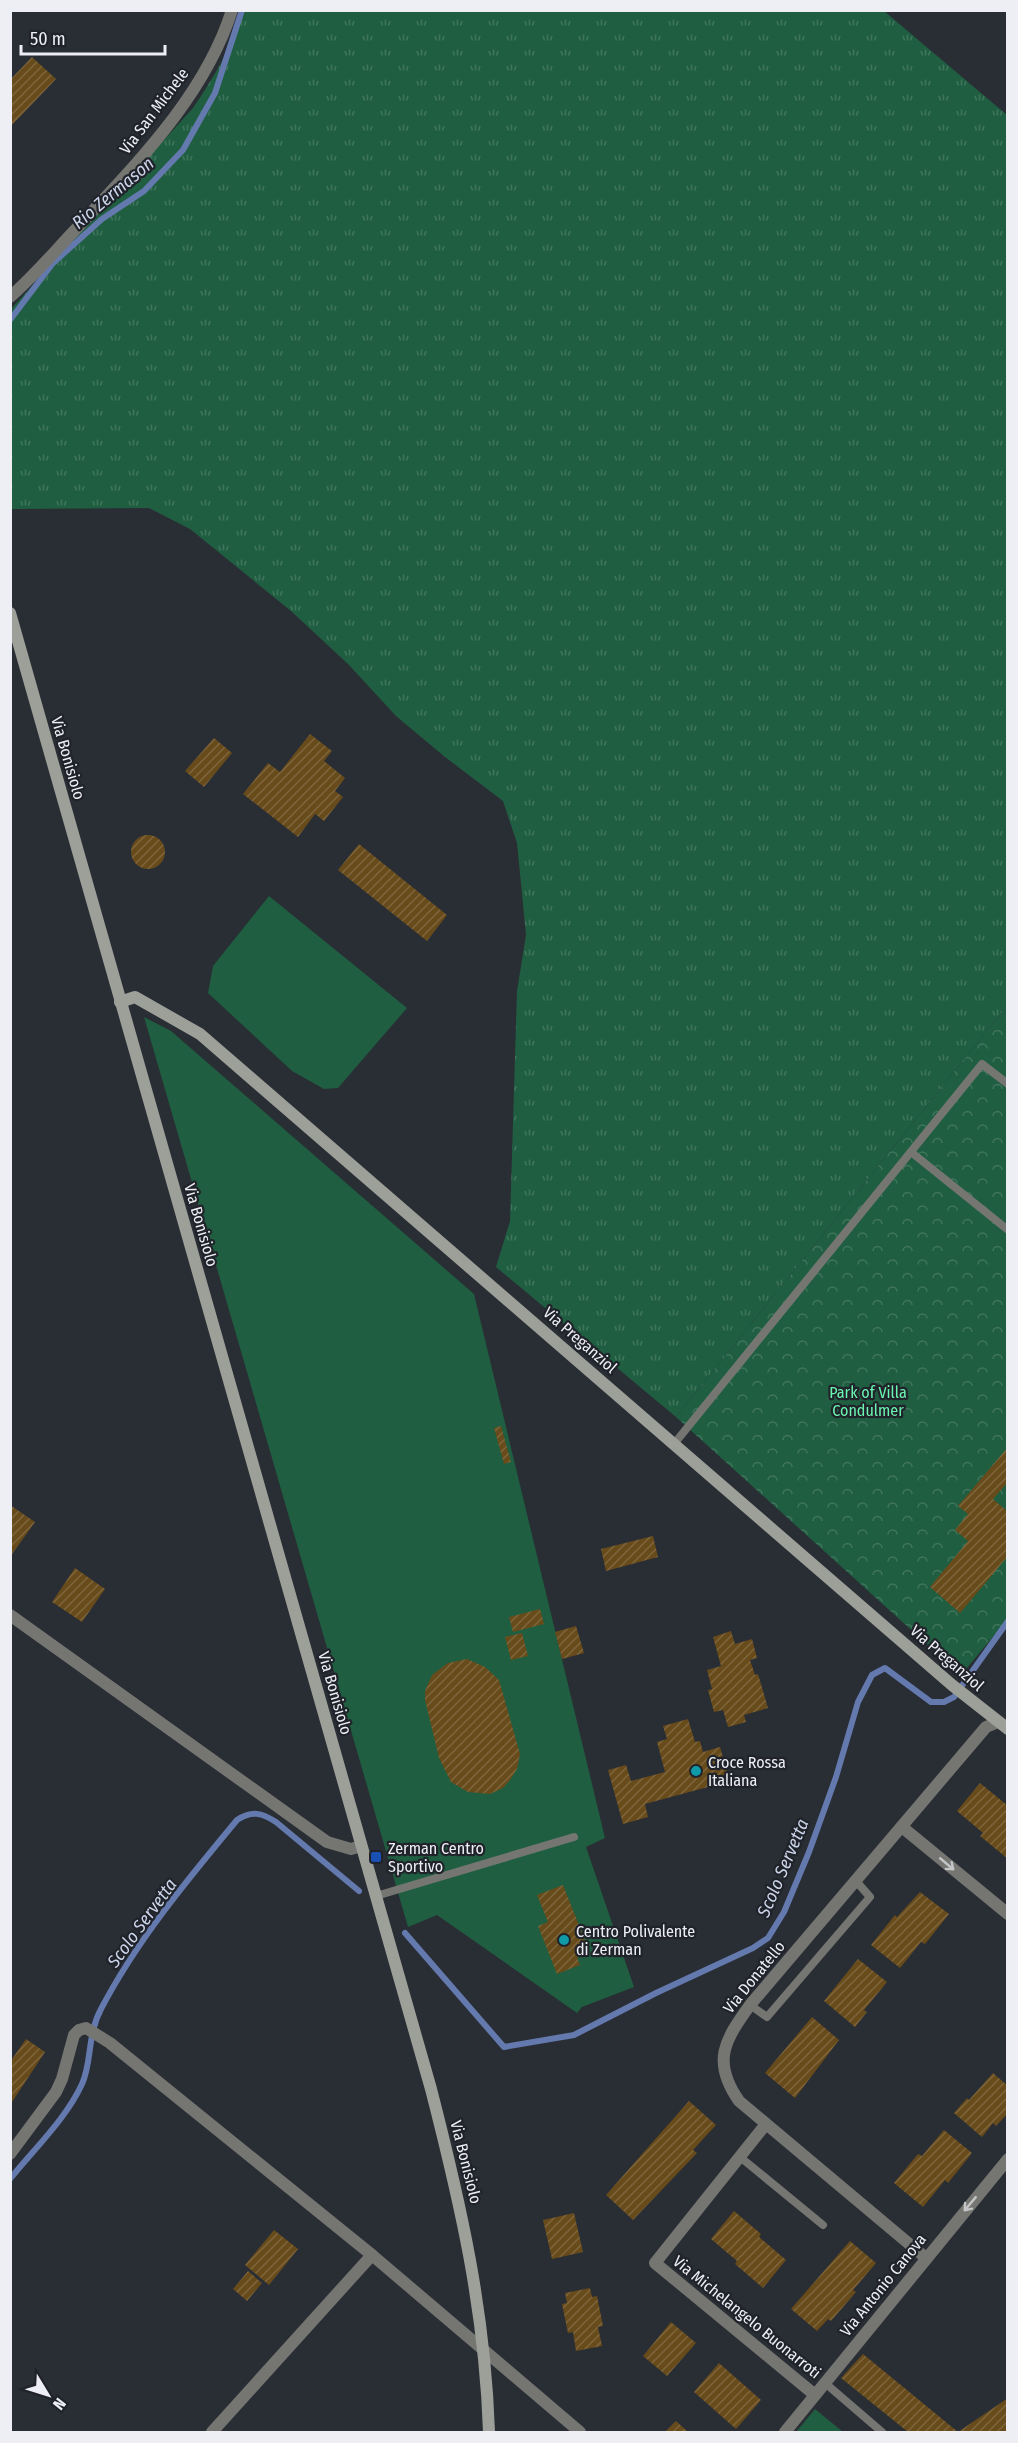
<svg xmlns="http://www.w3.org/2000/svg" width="1018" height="2443" font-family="'Fira Sans Condensed',sans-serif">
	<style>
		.grass { fill: url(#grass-tufts) }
		.park { fill: url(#park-crowns) }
		.pitch { fill: #1f5e40 }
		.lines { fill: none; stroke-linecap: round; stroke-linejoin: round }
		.stream { stroke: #6479ae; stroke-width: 6 }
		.building { fill: url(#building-hatch) }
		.lane { stroke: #757672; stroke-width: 8 }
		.street { stroke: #757672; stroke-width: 12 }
		.secondary { stroke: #9d9f99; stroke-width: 12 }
		.oneway { stroke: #c3c5c6 }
		.culture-dot { fill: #0f9aa8; stroke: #20232a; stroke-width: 2 }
		.transit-dot { fill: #1a4fb4; stroke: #20232a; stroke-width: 2 }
		.labels { text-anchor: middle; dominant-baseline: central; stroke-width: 4.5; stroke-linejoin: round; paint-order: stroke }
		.street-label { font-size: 16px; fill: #edeff4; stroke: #20232a }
		.park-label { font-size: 16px; fill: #6af5b1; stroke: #20232a }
		.poi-label { font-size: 16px; fill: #edeff4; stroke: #20232a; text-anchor: start }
		.water-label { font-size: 18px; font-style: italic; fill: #ccd6eb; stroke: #20232a }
	</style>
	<defs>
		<pattern id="grass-tufts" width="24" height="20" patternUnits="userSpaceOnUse" patternTransform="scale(1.5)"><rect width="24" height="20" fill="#1f5e40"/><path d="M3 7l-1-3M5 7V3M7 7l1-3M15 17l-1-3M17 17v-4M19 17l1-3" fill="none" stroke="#40755c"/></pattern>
		<pattern id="park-crowns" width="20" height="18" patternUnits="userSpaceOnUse" patternTransform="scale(1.5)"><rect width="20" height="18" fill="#1f5e40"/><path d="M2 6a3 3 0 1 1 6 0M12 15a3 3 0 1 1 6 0" fill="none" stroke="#40755c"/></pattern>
		<pattern id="building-hatch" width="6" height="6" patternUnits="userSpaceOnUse" patternTransform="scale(1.5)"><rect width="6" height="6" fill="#684b1a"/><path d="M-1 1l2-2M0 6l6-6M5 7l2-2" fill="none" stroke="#7e653c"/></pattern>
	</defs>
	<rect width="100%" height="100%" fill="#292d34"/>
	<path class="grass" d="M242 11H884L1007 115V1006L676 1417 496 1267 510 1221 517 991 526 935 517 843 503 801 445 757 396 716 349 665 291 611 190 529 149 508 11 509V309L193 108C214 77 232 47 242 11Z"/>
	<path class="park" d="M1007 1006V1620L961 1675 676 1417Z"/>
	<g class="pitch">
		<path d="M269 896 407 1008 338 1088 324 1089 292 1071 208 993 213 966Z"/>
		<path d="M144 1017 171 1031 474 1294 605 1838 586 1847 634 1987 582 2007 577 2013 437 1915 408 1927Z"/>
		<path d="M815 2409 843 2432H796Z"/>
	</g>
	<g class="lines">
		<g class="stream">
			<path d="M10 320 53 263 102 219 144 191 183 150 215 93 242 10"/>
			<path d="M405 1933 504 2047 574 2035 656 1993 753 1948 768 1938 784 1912 809 1852 836 1777 858 1702 872 1675 885 1668 931 1702H944L954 1697 1008 1621"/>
			<path d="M10 2179C34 2149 66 2119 82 2084 92 2063 87 2035 101 2009 137 1940 188 1879 237 1820 252 1810 262 1813 276 1822L359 1891"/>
		</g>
	</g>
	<g class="building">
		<path d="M32 57 56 79 10 127V80Z"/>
		<path d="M310 734 332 751 324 761 345 778 335 791 343 797 324 821 315 814 298 837 243 794 268 763 280 772Z"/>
		<path d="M214 738 232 753 204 787 185 771Z"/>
		<circle cx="148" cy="852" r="17"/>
		<path d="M359 844 447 915 427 941 338 870Z"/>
		<path d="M501 1426 511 1462 504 1464 494 1428Z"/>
		<path d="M1008 1447V1482L993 1499 1008 1512V1556L960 1613 930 1587 968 1541 955 1530 968 1514 958 1506Z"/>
		<path d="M10 1505 35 1522 10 1557Z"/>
		<path d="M653 1536 658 1557 606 1571 601 1549Z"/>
		<path d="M75 1568 105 1589 82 1622 52 1602Z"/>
		<path d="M540 1609 544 1624 513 1632 509 1617Z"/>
		<path d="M576 1626 584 1653 562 1659 555 1632Z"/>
		<path d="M731 1631 735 1644 752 1639 757 1658 750 1660 755 1675 758 1674 768 1708 744 1715 746 1722 728 1727 723 1710 714 1712 708 1690 712 1689 707 1670 721 1666 713 1637Z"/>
		<path d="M522 1633 528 1656 511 1660 505 1637Z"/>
		<path d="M467 1659 485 1667 499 1680 520 1754 517 1769 510 1780 503 1788 490 1794 468 1792 451 1782 439 1758 425 1700V1691L432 1675 448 1663Z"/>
		<path d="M688 1719 695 1742 700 1741 703 1752 720 1747 730 1781 645 1804 648 1817 623 1824 608 1770 626 1765 631 1781 665 1772 657 1742 667 1739 663 1726Z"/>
		<path d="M980 1783 1008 1806V1859L980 1836 983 1833 957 1811Z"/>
		<path d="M563 1885 590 1953 577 1958 580 1965 557 1974 538 1926 548 1922 537 1895Z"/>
		<path d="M920 1892 949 1914 925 1944 921 1942 900 1968 871 1945 895 1915 897 1917Z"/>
		<path d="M858 1959 887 1982 864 2010 867 2012 855 2027 824 2001Z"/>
		<path d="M812 2017 839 2040 795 2098 765 2073Z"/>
		<path d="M26 2039 45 2052 10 2105V2062Z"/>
		<path d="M993 2073 1008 2086V2113L996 2126 993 2123 982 2137 954 2113 967 2098 969 2100Z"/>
		<path d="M689 2101 716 2125 693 2150 697 2153 633 2220 606 2195Z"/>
		<path d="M944 2130 972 2153 948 2183 945 2180 923 2207 894 2183 918 2154 922 2156Z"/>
		<path d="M734 2211 761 2234 759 2237 786 2260 763 2288 735 2264 737 2261 711 2239Z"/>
		<path d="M574 2213 583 2252 552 2259 543 2220Z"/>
		<path d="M274 2230 298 2249 269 2285 245 2265Z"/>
		<path d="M850 2241 876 2263 853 2290 856 2292 831 2321 828 2319 817 2331 791 2309Z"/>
		<path d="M248 2271 262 2283 247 2301 233 2289Z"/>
		<path d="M590 2288 592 2297 597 2296 603 2326 598 2327 602 2346 576 2351 573 2332 568 2333 562 2304 567 2303 565 2293Z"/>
		<path d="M671 2322 696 2343 667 2376 643 2356Z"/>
		<path d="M863 2354 958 2432H908L841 2378Z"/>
		<path d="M719 2363 761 2400 736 2429 694 2392Z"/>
		<path d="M1008 2398V2432H958Z"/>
		<path d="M676 2421 688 2432H665Z"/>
	</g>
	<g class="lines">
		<g class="lane">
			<path d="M911 1152 1008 1230"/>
			<path d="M674 1444 982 1064 1008 1084"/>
			<path d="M376 1896 574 1837"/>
			<path d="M750 2005 767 2017 870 1897 856 1881"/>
			<path d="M740 2157 823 2225"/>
			<path d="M825 2383 882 2432"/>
		</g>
		<g class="street">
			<path d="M10 297C34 276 55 251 77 228 136 164 205 96 232 10"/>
			<path d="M10 1615 327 1842 351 1849 361 1846"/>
			<path d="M902 1827 1008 1914"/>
			<path d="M766 2124 655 2263 815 2395"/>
			<path d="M10 2154 56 2092 62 2079 74 2035 79 2030 86 2028 110 2043 372 2255 580 2432"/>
			<path d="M926 2258 739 2101C711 2061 725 2040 750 2005L986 1727 998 1722"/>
			<path d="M212 2432 372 2255"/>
			<path d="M785 2432 1008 2159"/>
		</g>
		<g class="secondary">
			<path d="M10 613 431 2089C461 2206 485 2311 489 2432"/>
			<path d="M120 1002 135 997 200 1034 952 1685 1008 1729"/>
		</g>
	</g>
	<defs><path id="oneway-shaft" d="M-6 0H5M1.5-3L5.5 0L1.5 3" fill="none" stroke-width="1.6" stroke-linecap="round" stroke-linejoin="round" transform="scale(1.5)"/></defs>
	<g class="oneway">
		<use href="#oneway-shaft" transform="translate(947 1864) rotate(40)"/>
		<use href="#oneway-shaft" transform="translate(970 2204) rotate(130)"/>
	</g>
	<g class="culture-dot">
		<circle cx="696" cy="1771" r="6"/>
		<circle cx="564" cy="1940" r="6"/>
	</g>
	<rect class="transit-dot" x="370" y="1851" width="12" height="12" rx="3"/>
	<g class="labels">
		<g class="street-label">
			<text transform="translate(154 111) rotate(-53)">Via San Michele</text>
			<text transform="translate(68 758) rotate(74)">Via Bonisiolo</text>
			<text transform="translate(201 1225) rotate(74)">Via Bonisiolo</text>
			<text transform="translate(580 1340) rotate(41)">Via Preganziol</text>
			<text transform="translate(947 1658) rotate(41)">Via Preganziol</text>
			<text transform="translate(335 1693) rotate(74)">Via Bonisiolo</text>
			<text transform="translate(754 1977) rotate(-51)">Via Donatello</text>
			<text transform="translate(466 2162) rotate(76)">Via Bonisiolo</text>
			<text transform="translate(883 2285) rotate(-51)">Via Antonio Canova</text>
			<text transform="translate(747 2317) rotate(39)">Via Michelangelo Buonarroti</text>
		</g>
		<g class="park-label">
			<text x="868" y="1392">Park of Villa<tspan x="868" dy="18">Condulmer</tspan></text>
		</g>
		<g class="poi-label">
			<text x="708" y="1762">Croce Rossa<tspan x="708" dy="18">Italiana</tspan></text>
			<text x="388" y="1848">Zerman Centro<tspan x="388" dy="18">Sportivo</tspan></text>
			<text x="576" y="1931">Centro Polivalente<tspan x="576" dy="18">di Zerman</tspan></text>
		</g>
		<g class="water-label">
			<text transform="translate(113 193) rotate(-40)">Rio Zermason</text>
			<text transform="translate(783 1868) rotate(-67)">Scolo Servetta</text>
			<text transform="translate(142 1923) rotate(-54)">Scolo Servetta</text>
		</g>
	</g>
	<rect width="1018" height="2443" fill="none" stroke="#edeff4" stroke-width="24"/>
	<g transform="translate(48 2395) rotate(128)" stroke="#20232a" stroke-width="4.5" paint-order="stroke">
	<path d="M0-4.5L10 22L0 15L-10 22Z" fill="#edeff4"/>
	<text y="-9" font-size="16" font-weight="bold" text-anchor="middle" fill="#edeff4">N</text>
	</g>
	<path d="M21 45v9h144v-9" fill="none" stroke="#edeff4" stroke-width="3"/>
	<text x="30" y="45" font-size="18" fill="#edeff4" stroke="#20232a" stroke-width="4.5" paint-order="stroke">50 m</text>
</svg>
